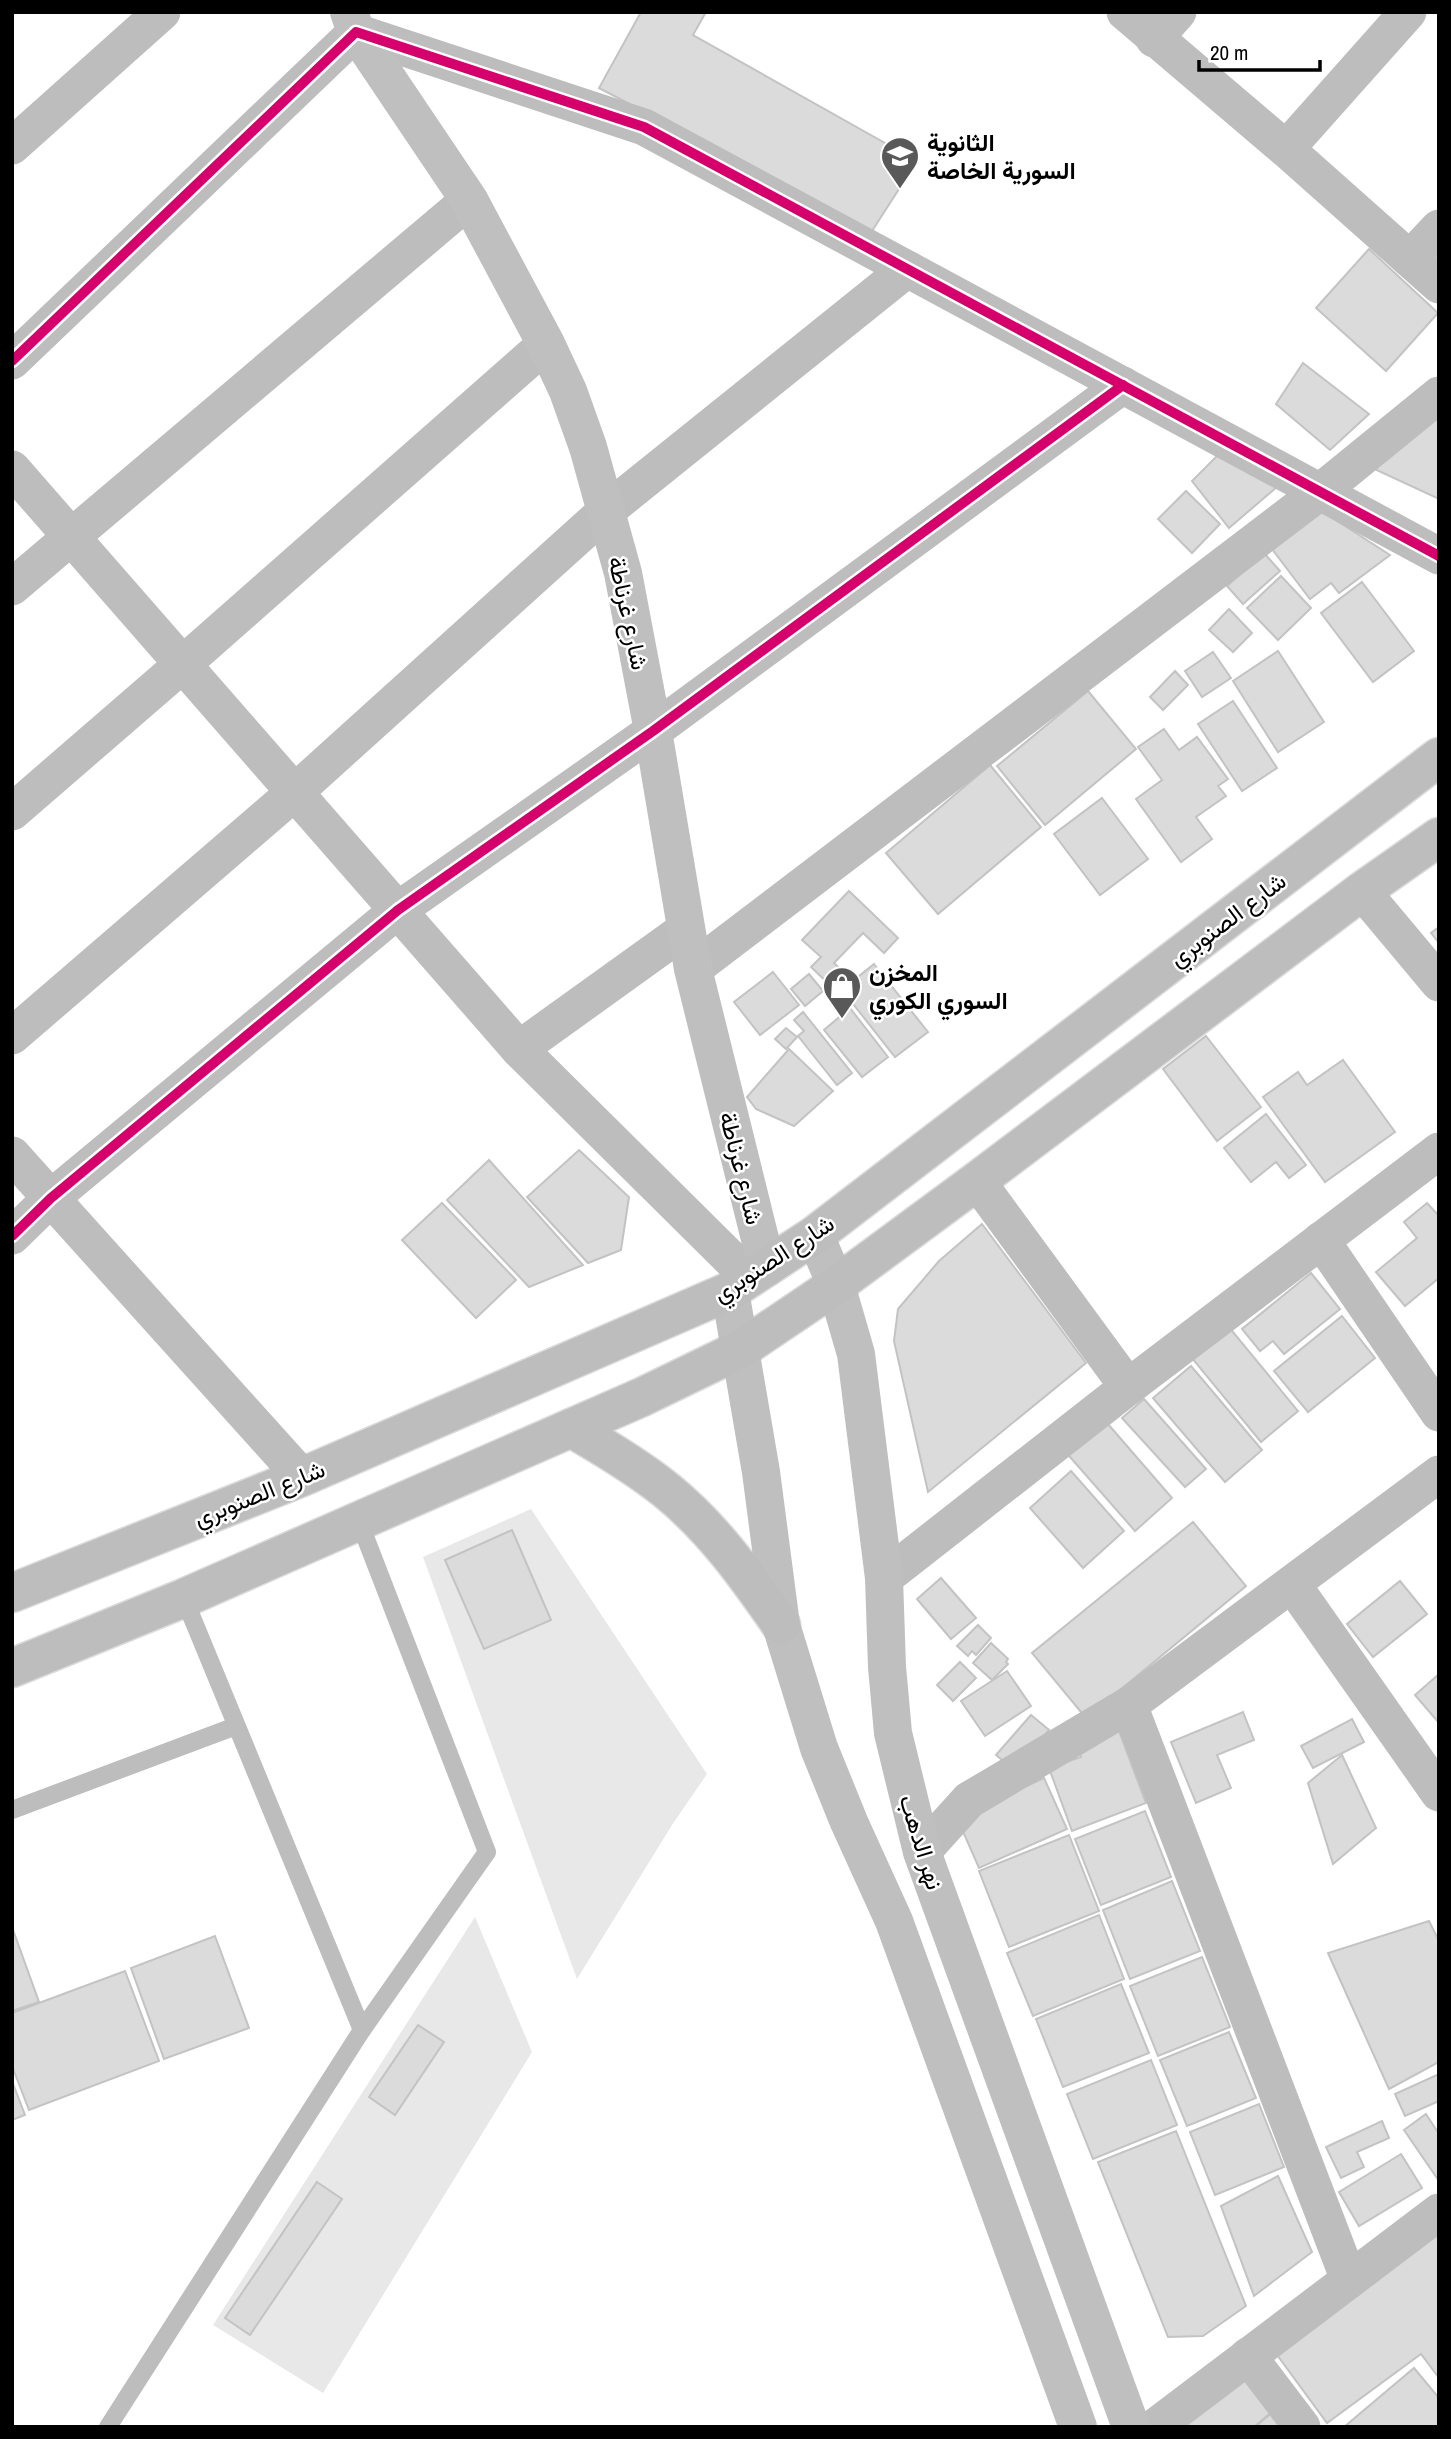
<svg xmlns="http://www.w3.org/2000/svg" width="1451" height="2439" font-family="'Archivo Narrow',Vazirmatn,sans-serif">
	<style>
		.green { fill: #e8e8e8 }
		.building { fill: #dbdbdb; stroke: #c3c3c3; stroke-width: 2 }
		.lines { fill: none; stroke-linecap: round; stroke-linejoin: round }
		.primary-casing { stroke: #dbdbdb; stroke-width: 41 }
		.service { stroke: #bdbdbd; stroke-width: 18 }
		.minor { stroke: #bdbdbd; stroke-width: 37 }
		.secondary { stroke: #bfbfbf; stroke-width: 38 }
		.primary { stroke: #bdbdbd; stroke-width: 38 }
		.cycleway-casing { stroke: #fff; stroke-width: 15 }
		.cycleway { stroke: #d6006c; stroke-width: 10 }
		.labels { text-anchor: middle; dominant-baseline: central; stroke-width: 5; stroke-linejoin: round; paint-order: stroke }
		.poi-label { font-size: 24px; font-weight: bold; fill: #000; stroke: #fff; text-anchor: start }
		.street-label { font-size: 24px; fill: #000; stroke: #fff }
	</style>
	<rect width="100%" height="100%" fill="#fff"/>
	<g class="green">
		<path d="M531 1509 707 1774 672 1825 577 1979 423 1557Z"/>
		<path d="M475 1917 532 2052 323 2393 213 2325Z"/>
	</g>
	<g class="building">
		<path d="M641 12H706L693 35 917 161 872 231 599 88Z"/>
		<path d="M1369 249 1438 313 1386 371 1316 308Z"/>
		<path d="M1303 363 1369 414 1330 450 1276 404Z"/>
		<path d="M1430 415 1439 421V499L1368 466Z"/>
		<path d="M1219 454 1278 486 1229 528 1192 481Z"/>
		<path d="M1186 491 1220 524 1192 553 1158 519Z"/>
		<path d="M1314 506 1390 555 1339 593 1331 583 1310 599 1269 545Z"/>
		<path d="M1264 553 1280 571 1243 604 1227 586Z"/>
		<path d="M1281 576 1311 608 1278 640 1247 608Z"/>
		<path d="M1362 582 1414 651 1373 682 1321 613Z"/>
		<path d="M1229 609 1252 633 1233 652 1209 630Z"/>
		<path d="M1278 651 1324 722 1278 752 1233 681Z"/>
		<path d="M1213 652 1231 678 1202 697 1185 671Z"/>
		<path d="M1175 671 1188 685 1163 710 1150 697Z"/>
		<path d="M1088 691 1136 749 1045 825 997 766Z"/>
		<path d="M1233 701 1277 768 1242 791 1198 724Z"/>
		<path d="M1164 729 1179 750 1197 737 1228 779 1218 786 1226 796 1196 817 1212 839 1181 862 1136 799 1162 780 1138 747Z"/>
		<path d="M990 765 1041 827 938 914 886 853Z"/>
		<path d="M1102 798 1148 859 1100 895 1054 834Z"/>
		<path d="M849 891 898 938 884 953 863 933 834 963 847 975 834 989 811 967 821 957 802 940Z"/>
		<path d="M1439 927V943L1431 933Z"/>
		<path d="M874 964 928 1032 895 1057 842 990Z"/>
		<path d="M773 972 799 1005 760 1035 734 1002Z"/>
		<path d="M809 974 823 991 805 1006 791 989Z"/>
		<path d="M850 1008 888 1057 862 1077 824 1030Z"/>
		<path d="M803 1012 852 1073 837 1085 798 1036 804 1031 794 1020Z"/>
		<path d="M786 1028 797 1037 786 1049 775 1039Z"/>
		<path d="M1206 1036 1261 1107 1217 1141 1163 1069Z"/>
		<path d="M789 1049 833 1091 794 1126 756 1109 747 1097Z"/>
		<path d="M1343 1060 1395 1132 1325 1182 1263 1097 1298 1072 1307 1085Z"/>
		<path d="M1266 1114 1306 1165 1289 1178 1276 1162 1251 1182 1224 1148Z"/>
		<path d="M579 1150 629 1197 621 1250 588 1263 527 1197Z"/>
		<path d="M489 1160 583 1265 529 1287 447 1200Z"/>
		<path d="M442 1203 516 1280 476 1318 402 1240Z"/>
		<path d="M1427 1203 1439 1216V1278L1405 1306 1376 1272 1417 1238 1404 1222Z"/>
		<path d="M982 1224 1086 1363 928 1492 894 1341 898 1309 939 1261Z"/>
		<path d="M1311 1273 1340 1309 1284 1354 1273 1341 1260 1351 1242 1329Z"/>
		<path d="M1342 1316 1375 1358 1308 1412 1274 1371Z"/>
		<path d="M1228 1326 1298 1411 1261 1442 1191 1357Z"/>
		<path d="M1191 1366 1262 1450 1225 1482 1153 1398Z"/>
		<path d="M1144 1399 1206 1469 1185 1487 1122 1418Z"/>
		<path d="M1101 1416 1172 1498 1135 1531 1063 1449Z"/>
		<path d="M1071 1471 1124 1531 1083 1568 1030 1508Z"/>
		<path d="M1193 1522 1246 1586 1086 1718 1032 1653Z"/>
		<path d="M512 1530 551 1620 484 1649 445 1560Z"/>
		<path d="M941 1578 976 1618 951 1639 917 1599Z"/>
		<path d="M1400 1581 1427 1614 1373 1657 1347 1624Z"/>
		<path d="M978 1625 991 1638 976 1655 972 1651 968 1656 957 1646Z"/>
		<path d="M991 1643 1008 1659 1006 1662 1008 1664 992 1680 973 1663Z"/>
		<path d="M960 1662 976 1678 953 1701 937 1685Z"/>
		<path d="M1007 1671 1031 1706 985 1736 961 1701Z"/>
		<path d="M1439 1674V1723L1415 1695Z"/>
		<path d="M1243 1712 1254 1740 1217 1755 1231 1788 1196 1803 1171 1742Z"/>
		<path d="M1031 1715 1049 1730 1015 1771 996 1755Z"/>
		<path d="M1352 1719 1364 1742 1313 1768 1301 1746Z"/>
		<path d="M1116 1723 1146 1803 1072 1831 1049 1768 1081 1757 1074 1739Z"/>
		<path d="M1342 1755 1376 1828 1333 1864 1308 1783Z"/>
		<path d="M1044 1778 1067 1829 979 1868 957 1818Z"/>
		<path d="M1145 1811 1171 1877 1101 1905 1075 1839Z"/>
		<path d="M1069 1835 1099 1911 1009 1947 979 1871Z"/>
		<path d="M1172 1881 1200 1951 1130 1979 1103 1910Z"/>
		<path d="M1099 1915 1124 1979 1033 2016 1007 1953Z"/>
		<path d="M1429 1921 1439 1941V2062L1389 2089 1328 1953Z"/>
		<path d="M12 1927 39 2002 12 2011Z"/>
		<path d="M215 1936 249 2028 164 2059 131 1968Z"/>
		<path d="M1202 1957 1230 2027 1158 2056 1130 1986Z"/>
		<path d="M125 1971 159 2061 29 2110 12 2066V2013Z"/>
		<path d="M1121 1984 1149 2053 1063 2087 1036 2019Z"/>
		<path d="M418 2025 444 2042 395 2115 369 2097Z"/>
		<path d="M1229 2032 1256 2098 1187 2126 1160 2060Z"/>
		<path d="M1151 2060 1177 2125 1093 2159 1067 2094Z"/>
		<path d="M1439 2074V2101L1405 2116 1395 2094Z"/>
		<path d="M12 2081 25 2115 12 2120Z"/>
		<path d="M1259 2104 1284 2167 1215 2195 1190 2132Z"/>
		<path d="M1426 2114 1439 2134V2181L1404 2130Z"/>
		<path d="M1382 2121 1389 2138 1357 2152 1364 2167 1341 2178 1326 2147Z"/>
		<path d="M1176 2131 1246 2306 1203 2336 1168 2337 1098 2162Z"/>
		<path d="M1401 2154 1422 2188 1359 2226 1339 2192Z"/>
		<path d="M1278 2176 1312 2252 1254 2296 1221 2206Z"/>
		<path d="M317 2182 342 2199 250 2335 225 2318Z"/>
		<path d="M1439 2231V2378L1421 2354 1327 2423 1272 2348Z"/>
		<path d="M1242 2368 1276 2408 1254 2427H1174Z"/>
		<path d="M1414 2368 1439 2398V2427H1344Z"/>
		<path d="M1274 2411 1288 2427H1255Z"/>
	</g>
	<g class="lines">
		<defs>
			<g id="primary">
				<path d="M571 1428C604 1447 636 1466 666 1490 713 1528 747 1576 781 1625"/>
				<path d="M12 1593 302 1477 730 1291 815 1235 1439 757"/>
				<path d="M12 1668 184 1598 359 1521 642 1397 741 1349 836 1285 977 1181 1362 891 1439 837"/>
			</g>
		</defs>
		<use href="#primary" class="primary-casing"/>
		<g class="service">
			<path d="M359 1521 487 1852 362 2030"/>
			<path d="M12 1810 236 1726"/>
			<path d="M108 2427 362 2030 184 1598"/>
		</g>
		<g class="minor">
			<path d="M1125 12 1286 149 1439 285"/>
			<path d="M1154 39 1178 12"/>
			<path d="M12 146 162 12"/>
			<path d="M1286 149 1408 12"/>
			<path d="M1410 259 1439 228"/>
			<path d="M12 361 356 32 644 127 1439 556"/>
			<path d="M12 469 519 1049 750 1278"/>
			<path d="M12 587 469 200"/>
			<path d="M12 812 183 664 546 344"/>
			<path d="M1362 891 1439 983"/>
			<path d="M693 969 1321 491 1439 395"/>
			<path d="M12 1036 295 792 606 511 907 269"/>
			<path d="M519 1049 686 929"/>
			<path d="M12 1155 302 1477"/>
			<path d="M977 1181 1128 1387"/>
			<path d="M12 1236 51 1198 398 910 653 731 1123 385"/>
			<path d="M1321 1240 1439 1413"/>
			<path d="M884 1578 1128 1387 1439 1151"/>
			<path d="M1292 1584 1439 1793"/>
			<path d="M1129 1705 1349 2280"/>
			<path d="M922 1852 969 1800 1129 1705 1439 1474"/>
			<path d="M1248 2356 1302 2427"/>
			<path d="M1155 2427 1439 2212"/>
		</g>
		<g class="secondary">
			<path d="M349 12 356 32 469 200 546 344 568 391 588 447 623 573 653 731 693 969 767 1267"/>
			<path d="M815 1235 836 1285 856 1354 884 1578 887 1667 893 1733 922 1852 1131 2427"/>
			<path d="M730 1291 761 1472 781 1625 819 1748 849 1822 894 1921 1078 2427"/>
		</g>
		<use href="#primary" class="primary"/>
		<defs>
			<g id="cycleway">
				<path d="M12 361 356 32 644 127 1439 556"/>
				<path d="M12 1236 51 1198 398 910 653 731 1123 385"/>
			</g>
		</defs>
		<use href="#cycleway" class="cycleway-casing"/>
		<use href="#cycleway" class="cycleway"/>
	</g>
	<defs>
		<symbol id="school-pin" viewBox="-11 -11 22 30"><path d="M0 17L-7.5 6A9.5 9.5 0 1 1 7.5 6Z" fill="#595959" stroke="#fff"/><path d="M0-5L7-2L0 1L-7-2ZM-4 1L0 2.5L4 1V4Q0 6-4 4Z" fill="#fff"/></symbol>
		<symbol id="shop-pin" viewBox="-11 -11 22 30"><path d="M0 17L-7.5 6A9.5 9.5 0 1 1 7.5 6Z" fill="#595959" stroke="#fff"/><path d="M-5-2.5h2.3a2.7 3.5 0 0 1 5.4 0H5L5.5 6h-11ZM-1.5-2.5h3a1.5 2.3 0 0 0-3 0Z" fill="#fff"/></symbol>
	</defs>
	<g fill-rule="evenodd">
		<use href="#school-pin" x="878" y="134" width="44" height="60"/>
		<use href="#shop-pin" x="820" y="964" width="44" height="60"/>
	</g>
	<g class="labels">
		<g class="poi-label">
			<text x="927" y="142">الثانوية<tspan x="927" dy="28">السورية الخاصة</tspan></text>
			<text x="869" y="972">المخزن<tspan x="869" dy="28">السوري الكوري</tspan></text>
		</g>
		<g class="street-label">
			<text transform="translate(629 613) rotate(78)">شارع غرناطة</text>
			<text transform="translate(1227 919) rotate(-37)">شارع الصنوبري</text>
			<text transform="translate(742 1168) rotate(76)">شارع غرناطة</text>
			<text transform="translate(773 1258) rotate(-33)">شارع الصنوبري</text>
			<text transform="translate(259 1493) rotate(-22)">شارع الصنوبري</text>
			<text transform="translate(922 1842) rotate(73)">نهر الدهب</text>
		</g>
	</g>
	<rect width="1451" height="2439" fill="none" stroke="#000000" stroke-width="28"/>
	<path d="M1199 60v10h121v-10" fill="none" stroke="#000000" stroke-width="3.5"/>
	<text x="1210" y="60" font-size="21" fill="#000000" stroke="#ffffff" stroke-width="5" paint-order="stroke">20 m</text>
</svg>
